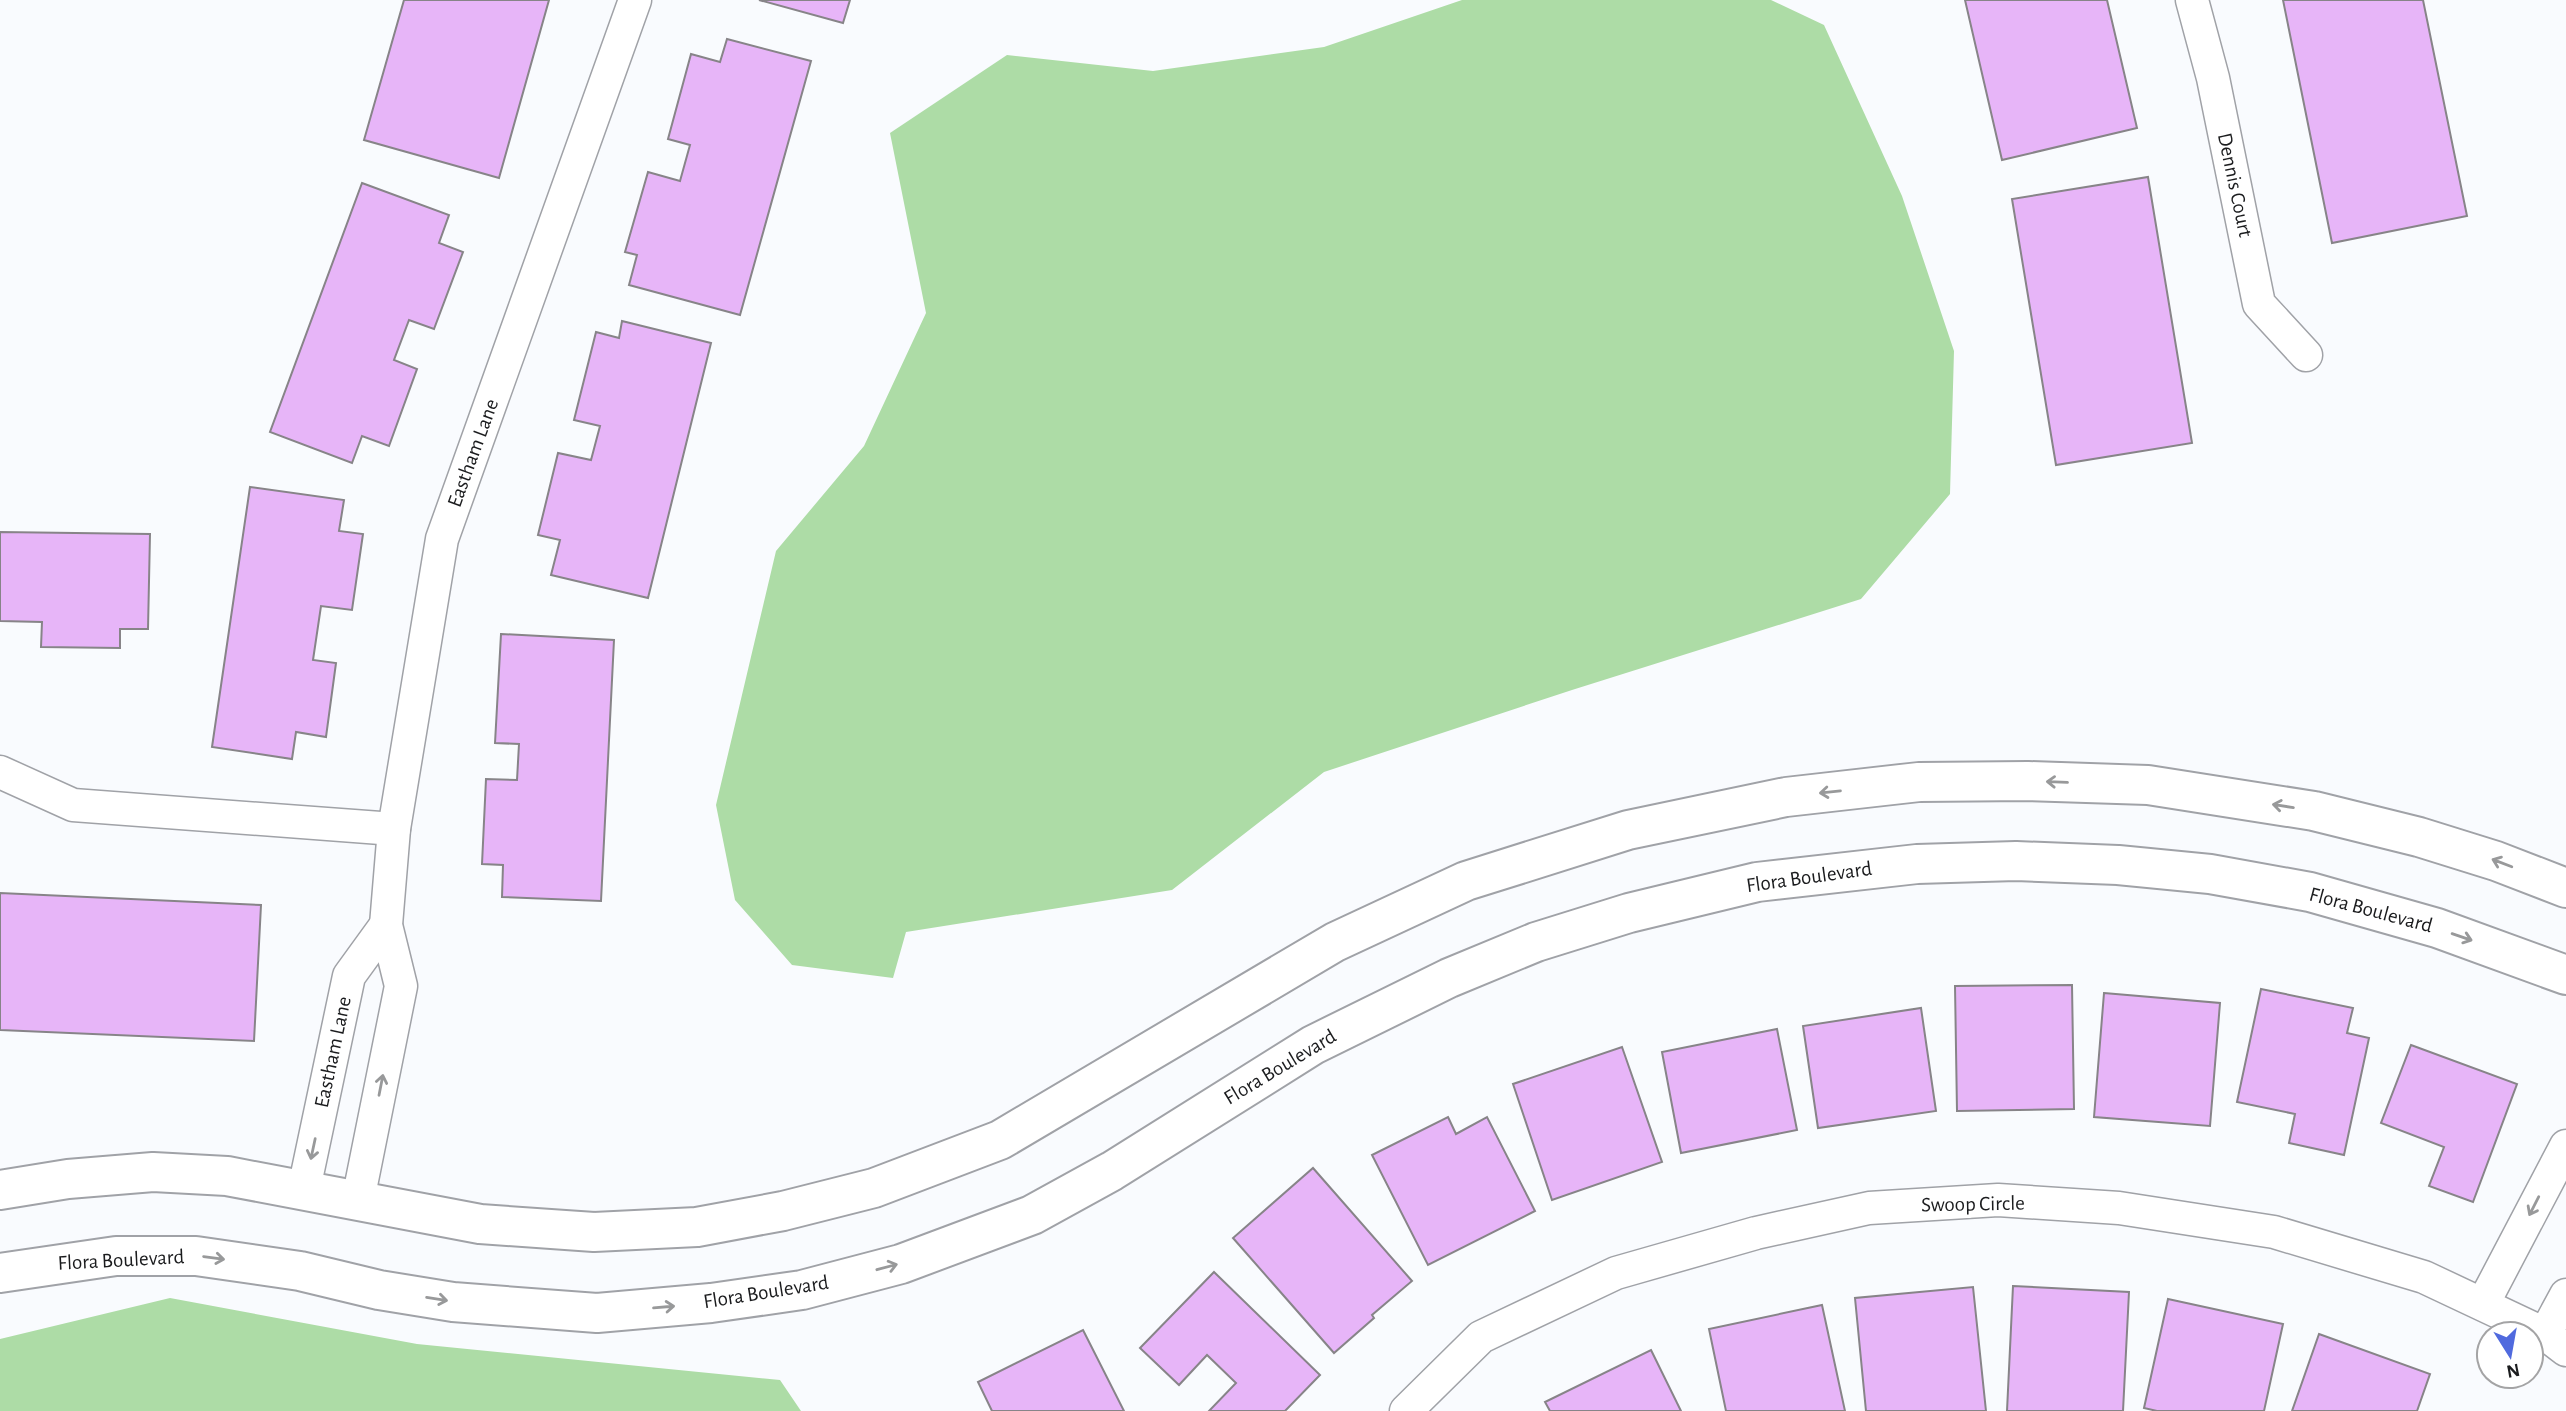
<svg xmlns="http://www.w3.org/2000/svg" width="2566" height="1411" font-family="'Alegreya Sans',sans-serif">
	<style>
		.green { fill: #addca6 }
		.building { fill: #e7b5f8; stroke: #878488; stroke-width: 2 }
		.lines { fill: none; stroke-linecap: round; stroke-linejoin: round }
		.street-casing { stroke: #a0a2a7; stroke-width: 35 }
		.secondary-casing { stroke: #a0a2a7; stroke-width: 42 }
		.street { stroke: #fff; stroke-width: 32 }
		.secondary { stroke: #fff; stroke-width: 38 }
		.oneway { stroke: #98999a }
		.labels { text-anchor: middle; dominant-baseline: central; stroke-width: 7; stroke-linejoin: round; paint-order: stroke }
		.street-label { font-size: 21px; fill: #1b1c1e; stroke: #fff }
	</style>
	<rect width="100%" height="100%" fill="#f9fbfe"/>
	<g class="green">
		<path d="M1462 0H1771L1824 25 1902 196 1954 351 1950 494 1861 599 1572 690 1324 772 1172 890 906 932 893 978 792 965 735 900 716 805 776 551 864 446 926 313 890 133 1007 55 1153 71 1324 47Z"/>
		<path d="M170 1298 417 1344 780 1380 801 1411H0V1339Z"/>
	</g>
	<g class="building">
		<path d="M404 0H549L499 178 364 140Z"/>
		<path d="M759 0H850L843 23Z"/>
		<path d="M1965 0H2107L2137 128 2002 160Z"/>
		<path d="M2283 0H2423L2467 216 2332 243Z"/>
		<path d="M727 39 811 61 740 315 629 285 637 255 625 252 648 172 680 181 690 145 668 139 691 54 720 62Z"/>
		<path d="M2148 177 2192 443 2056 465 2012 199Z"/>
		<path d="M362 183 449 215 439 243 463 252 434 329 409 320 394 360 417 369 389 446 362 436 352 463 270 432Z"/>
		<path d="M622 321 711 343 648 598 551 575 560 540 538 535 558 453 591 460 600 426 574 420 596 332 619 338Z"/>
		<path d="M250 487 344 500 339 531 363 534 352 610 321 606 313 660 336 663 326 737 296 732 292 759 212 747Z"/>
		<path d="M0 532 150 534 148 629H120V648L41 647 42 622 0 621Z"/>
		<path d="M501 634 614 640 601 901 502 897 503 865 482 864 486 779 517 780 519 744 495 743Z"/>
		<path d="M0 893 261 905 254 1041 0 1030Z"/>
		<path d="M2072 985 2074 1109 1957 1111 1955 986Z"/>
		<path d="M2261 989 2353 1008 2347 1033 2369 1038 2344 1155 2289 1143 2295 1114 2237 1102Z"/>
		<path d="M2104 993 2220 1003 2210 1126 2094 1117Z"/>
		<path d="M1921 1008 1936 1111 1818 1128 1803 1026Z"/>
		<path d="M1777 1029 1797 1130 1681 1153 1662 1052Z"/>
		<path d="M2411 1045 2517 1084 2473 1202 2429 1186 2444 1147 2381 1123Z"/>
		<path d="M1622 1047 1662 1162 1552 1200 1513 1084Z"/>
		<path d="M1448 1117 1456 1134 1487 1117 1535 1211 1428 1265 1372 1155Z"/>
		<path d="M1313 1168 1412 1281 1372 1315 1374 1318 1334 1353 1233 1238Z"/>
		<path d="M1214 1272 1320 1375 1285 1411H1209L1236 1383 1207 1355 1179 1385 1140 1348Z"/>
		<path d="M2013 1286 2129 1292 2123 1411H2007Z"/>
		<path d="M1973 1287 1986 1411H1866L1855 1298Z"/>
		<path d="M2168 1299 2283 1324 2264 1411H2157L2144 1408Z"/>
		<path d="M1822 1305 1845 1411H1726L1709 1329Z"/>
		<path d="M1083 1330 1124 1411H992L978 1382Z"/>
		<path d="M2319 1334 2430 1374 2417 1411H2292Z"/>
		<path d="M1651 1350 1681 1411H1550L1545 1402Z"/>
	</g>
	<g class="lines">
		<defs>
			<g id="street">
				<path d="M2192 0 2213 78 2259 304 2306 355"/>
				<path d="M0 772 73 805 394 829"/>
				<path d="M304 1189 349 976 386 925"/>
				<path d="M358 1200 401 986 386 925 394 829 442 539 635 0"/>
				<path d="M2483 1304 2566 1146"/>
				<path d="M2545 1334 2566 1295"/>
				<path d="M1406 1411 1481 1337 1616 1273 1756 1233 1869 1208 1998 1200 2119 1208 2274 1232 2424 1277 2545 1334 2566 1350"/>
			</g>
			<g id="secondary">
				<path d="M0 1190 68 1179 153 1172 227 1176 480 1224 594 1232 697 1227 783 1211 874 1188 1000 1140 1335 942 1466 881 1628 830 1786 797 1919 782 2028 781 2148 785 2314 811 2419 837 2496 861 2566 888"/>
				<path d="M0 1273 116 1256H196L300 1271 379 1290 453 1302 597 1313 711 1303 802 1290 901 1264 1032 1215 1112 1171 1313 1045 1449 978 1536 942 1629 913 1757 882 1917 864 2016 861 2118 865 2210 874 2310 892 2437 928 2566 975"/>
			</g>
		</defs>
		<use href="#street" class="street-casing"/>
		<use href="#secondary" class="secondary-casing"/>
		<use href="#street" class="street"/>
		<use href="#secondary" class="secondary"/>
	</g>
	<defs><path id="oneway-shaft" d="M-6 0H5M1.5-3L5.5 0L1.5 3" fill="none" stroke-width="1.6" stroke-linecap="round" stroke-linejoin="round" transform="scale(1.75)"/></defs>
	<g class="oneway">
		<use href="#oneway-shaft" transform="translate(2057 782) rotate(-178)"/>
		<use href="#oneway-shaft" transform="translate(1830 792) rotate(174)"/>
		<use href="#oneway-shaft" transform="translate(2283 806) rotate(-171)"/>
		<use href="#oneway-shaft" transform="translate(2502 863) rotate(-159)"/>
		<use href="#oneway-shaft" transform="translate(2462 937) rotate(19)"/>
		<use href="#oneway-shaft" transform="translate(381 1085) rotate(-79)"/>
		<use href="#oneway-shaft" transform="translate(313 1149) rotate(102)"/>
		<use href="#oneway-shaft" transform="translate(2534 1206) rotate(117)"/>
		<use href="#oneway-shaft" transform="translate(214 1258) rotate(8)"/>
		<use href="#oneway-shaft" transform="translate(887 1267) rotate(-15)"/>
		<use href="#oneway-shaft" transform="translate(437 1299) rotate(9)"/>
		<use href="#oneway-shaft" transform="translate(664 1307) rotate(-5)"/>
	</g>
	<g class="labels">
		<g class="street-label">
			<text transform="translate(2235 185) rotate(78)">Dennis Court</text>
			<text transform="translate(473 453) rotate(-70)">Eastham Lane</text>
			<text transform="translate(1809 877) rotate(-8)">Flora Boulevard</text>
			<text transform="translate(2371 910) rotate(15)">Flora Boulevard</text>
			<text transform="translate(333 1052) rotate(-78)">Eastham Lane</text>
			<text transform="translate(1280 1067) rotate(-31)">Flora Boulevard</text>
			<text transform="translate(1973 1204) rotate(-1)">Swoop Circle</text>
			<text transform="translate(121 1260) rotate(-3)">Flora Boulevard</text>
			<text transform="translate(766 1292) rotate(-9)">Flora Boulevard</text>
		</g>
	</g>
	<g transform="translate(2510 1355) rotate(169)"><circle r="33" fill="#ffffff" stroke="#a4a4a5" stroke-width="2"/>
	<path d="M0-5L12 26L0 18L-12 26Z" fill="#506ade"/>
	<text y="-10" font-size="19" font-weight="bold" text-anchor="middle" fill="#1b1c1e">N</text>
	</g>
</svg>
